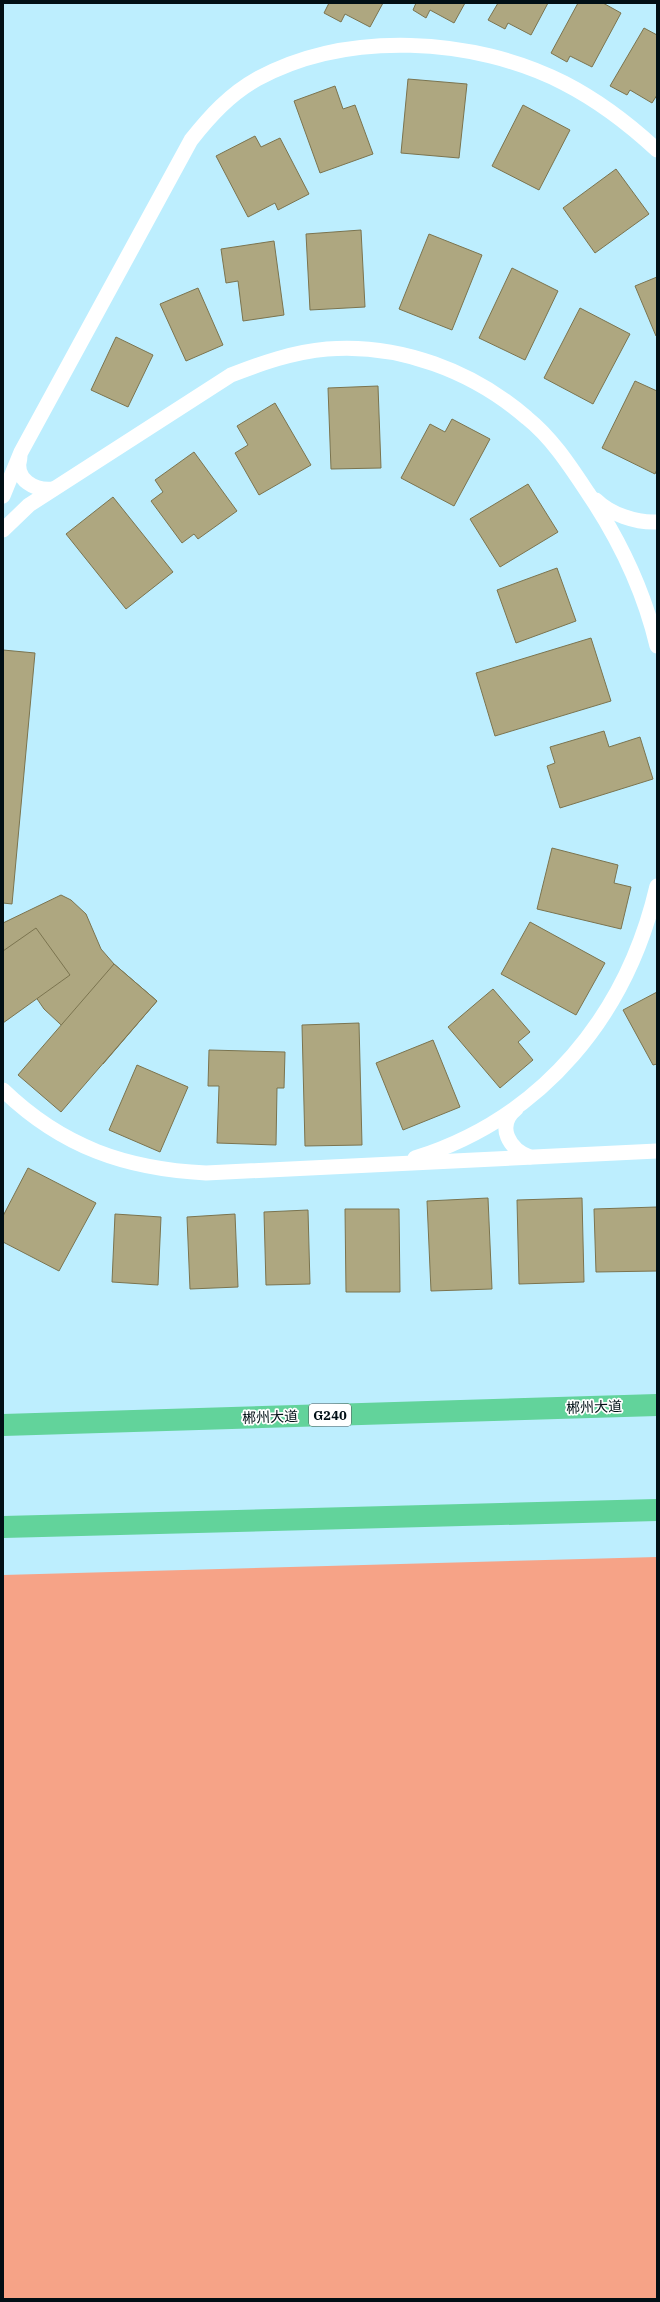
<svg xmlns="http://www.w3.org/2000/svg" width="660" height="2302" font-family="'IBM Plex Serif','Noto Sans SC',serif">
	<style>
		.green { fill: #f6a387 }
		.building { fill: #aea780; stroke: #7b744f }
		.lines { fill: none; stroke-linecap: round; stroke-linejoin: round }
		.lane { stroke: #fff; stroke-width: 15 }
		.highway { stroke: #62d39b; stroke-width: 22 }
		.labels { text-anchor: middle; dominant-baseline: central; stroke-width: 3.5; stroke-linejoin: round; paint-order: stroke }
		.shield { fill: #fff; stroke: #4d575b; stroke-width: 1 }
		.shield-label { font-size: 13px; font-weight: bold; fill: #010f15 }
		.street-label { font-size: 14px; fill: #010f15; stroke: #fff }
	</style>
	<rect width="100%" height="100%" fill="#bdeefe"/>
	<path class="green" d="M657 1557V2299H3V1575Z"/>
	<g class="building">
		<path d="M329 3H383L370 27 345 14 341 22 324 13Z"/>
		<path d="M416 3H465L454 23 430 10 426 18 413 10Z"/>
		<path d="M498 3H548L531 35 508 23 505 29 488 20Z"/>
		<path d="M578 3H603L621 13 592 67 570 56 567 62 551 53Z"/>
		<path d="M644 28 657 35V95L652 103 630 90 627 95 610 86Z"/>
		<path d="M408 79 467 84 459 158 401 153Z"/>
		<path d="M335 86 343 109 355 105 373 154 320 173 294 101Z"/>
		<path d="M523 105 570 130 539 190 492 166Z"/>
		<path d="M255 136 261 147 280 138 309 194 278 210 275 203 248 217 216 156Z"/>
		<path d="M616 169 649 214 595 253 563 208Z"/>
		<path d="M361 230 365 307 310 310 306 234Z"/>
		<path d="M429 234 482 255 452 330 399 309Z"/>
		<path d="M274 241 284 315 243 321 238 281 226 283 221 249Z"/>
		<path d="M512 268 558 291 525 360 479 338Z"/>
		<path d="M657 277V335L656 336 635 286Z"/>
		<path d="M198 288 223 345 186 361 160 304Z"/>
		<path d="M580 308 630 334 593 404 544 378Z"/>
		<path d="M116 337 153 355 128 407 91 390Z"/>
		<path d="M635 381 657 391V469L655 474 602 448Z"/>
		<path d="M378 386 381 468 331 469 328 388Z"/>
		<path d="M275 403 311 465 259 495 235 453 248 445 237 426Z"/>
		<path d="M452 419 490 439 454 506 401 478 430 424 445 432Z"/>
		<path d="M194 452 237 511 198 539 194 534 182 543 151 501 163 492 155 480Z"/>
		<path d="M528 484 558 532 500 567 470 519Z"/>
		<path d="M113 497 173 572 126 609 66 534Z"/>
		<path d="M557 568 576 621 516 643 497 590Z"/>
		<path d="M591 638 611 701 495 736 476 673Z"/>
		<path d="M3 650 35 653 12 904 3 903Z"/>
		<path d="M604 731 609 747 640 737 653 779 560 808 547 766 555 763 550 747Z"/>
		<path d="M552 848 618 865 614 883 631 887 621 929 537 909Z"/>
		<path d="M61 895 71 900 86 914 101 949 114 964 157 1001 103 1064 44 1009 3 949V923Z"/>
		<path d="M530 922 605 963 576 1015 501 974Z"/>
		<path d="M36 928 70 975 3 1023V951Z"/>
		<path d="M114 964 157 1001 61 1112 18 1075Z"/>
		<path d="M493 989 530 1032 518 1042 533 1060 500 1088 448 1027Z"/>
		<path d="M657 992V1064L653 1065 623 1010Z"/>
		<path d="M359 1023 362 1145 305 1146 302 1025Z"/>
		<path d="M433 1040 460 1107 403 1130 376 1063Z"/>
		<path d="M209 1050 285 1052 284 1088H277L276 1145 217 1143 219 1086H208Z"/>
		<path d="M137 1065 188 1087 160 1152 109 1130Z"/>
		<path d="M28 1168 96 1203 59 1271 3 1242V1216Z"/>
		<path d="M488 1198 492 1289 431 1291 427 1201Z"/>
		<path d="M582 1198 584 1282 519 1284 517 1200Z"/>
		<path d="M657 1207V1271L596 1272 594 1209Z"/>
		<path d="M345 1209H399L400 1292H346Z"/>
		<path d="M308 1210 310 1284 266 1285 264 1212Z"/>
		<path d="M115 1214 161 1217 158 1285 112 1282Z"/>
		<path d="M235 1214 238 1287 190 1289 187 1217Z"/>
	</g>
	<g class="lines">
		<g class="lane">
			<path d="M20 458C13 480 36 491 53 489"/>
			<path d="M3 496 21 452 191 140C210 116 230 94 257 79 347 30 474 37 564 83 599 101 629 124 657 150"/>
			<path d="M596 500C610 514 636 523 657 522"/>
			<path d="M3 530 29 505 231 375C262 363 293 352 327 349 399 343 473 371 527 418 552 438 570 466 588 493 619 539 644 591 657 646"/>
			<path d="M3 1090C62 1147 126 1169 206 1173L657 1151"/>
			<path d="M516 1109C495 1126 510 1150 530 1157"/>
			<path d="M415 1158C543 1118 627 1015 657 886"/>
		</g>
		<g class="highway">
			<path d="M3 1425 657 1405"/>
			<path d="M3 1527 657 1510"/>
		</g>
	</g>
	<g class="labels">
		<rect class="shield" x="309" y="1404" width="42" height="22" rx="3"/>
		<g class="shield-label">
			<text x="330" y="1415">G240</text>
		</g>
		<g class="street-label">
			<text transform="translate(594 1407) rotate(-2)">郴州大道</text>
			<text transform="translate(270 1417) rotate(-2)">郴州大道</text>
		</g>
	</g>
	<rect width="660" height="2302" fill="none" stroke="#010f15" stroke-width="8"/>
</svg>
